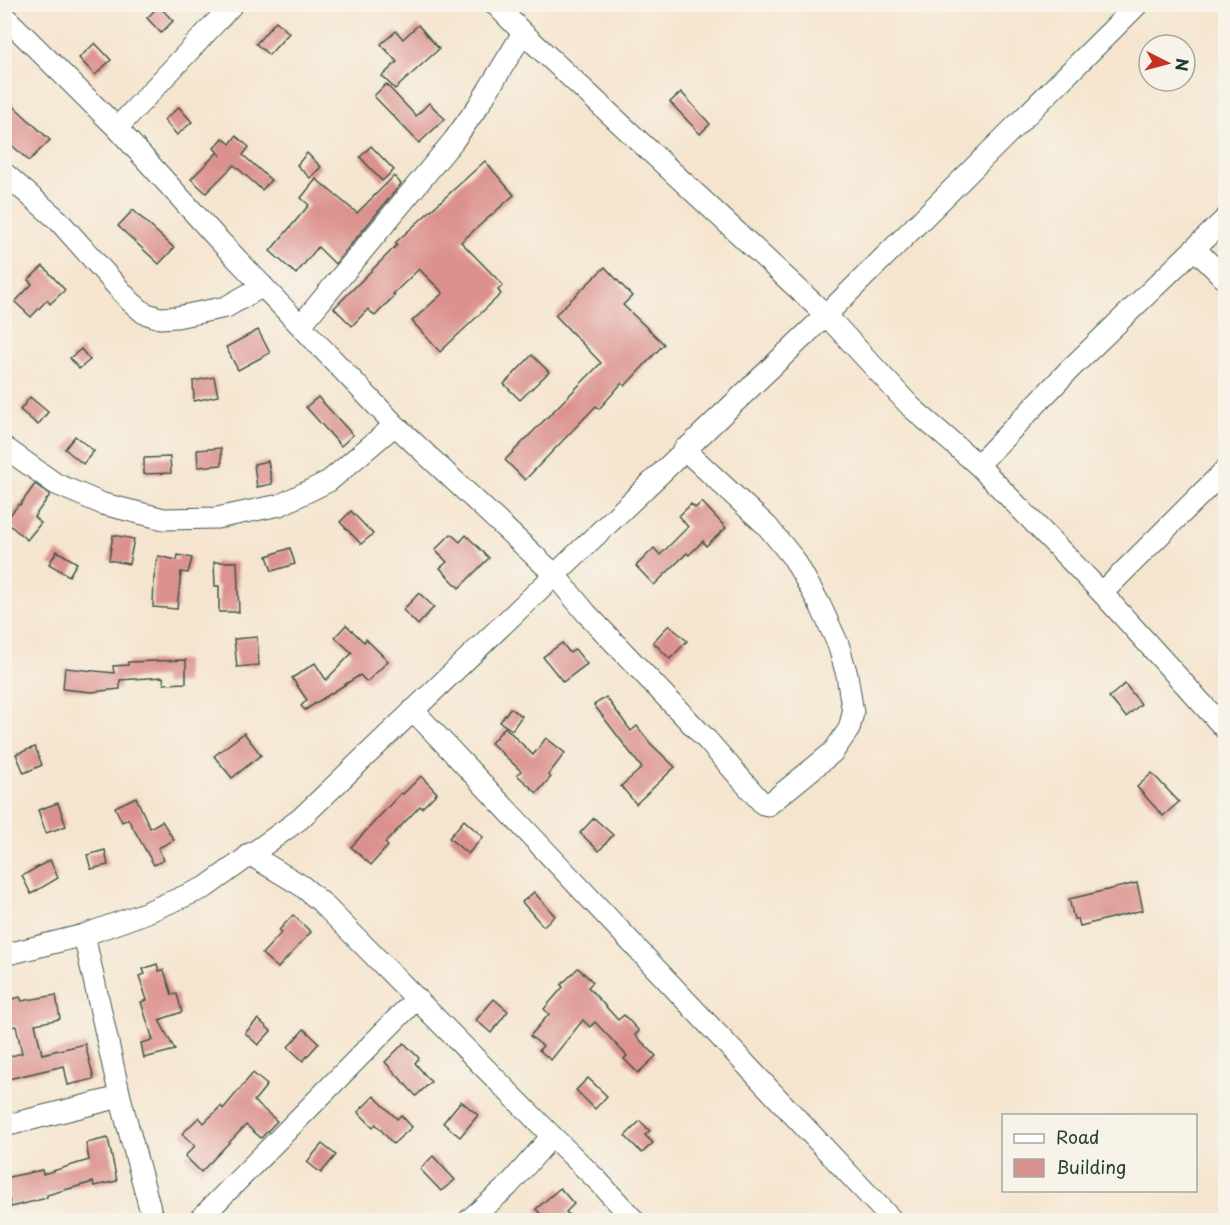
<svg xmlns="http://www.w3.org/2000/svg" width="1230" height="1225" font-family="'Playpen Sans',sans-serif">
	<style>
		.building { fill: #db918d }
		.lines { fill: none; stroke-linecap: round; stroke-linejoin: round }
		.street-casing { stroke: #3f564b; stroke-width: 23 }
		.street { stroke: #fff; stroke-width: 21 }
	</style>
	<rect width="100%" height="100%" fill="#f7f3e8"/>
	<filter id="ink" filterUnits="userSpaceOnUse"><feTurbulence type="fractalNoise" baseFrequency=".0167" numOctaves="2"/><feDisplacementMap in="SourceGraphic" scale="12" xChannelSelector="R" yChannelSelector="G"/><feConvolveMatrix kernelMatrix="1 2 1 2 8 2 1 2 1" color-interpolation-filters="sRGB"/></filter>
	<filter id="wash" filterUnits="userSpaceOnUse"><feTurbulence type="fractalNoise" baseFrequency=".008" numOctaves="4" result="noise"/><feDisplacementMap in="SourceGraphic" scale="24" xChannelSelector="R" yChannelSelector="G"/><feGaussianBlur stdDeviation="1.35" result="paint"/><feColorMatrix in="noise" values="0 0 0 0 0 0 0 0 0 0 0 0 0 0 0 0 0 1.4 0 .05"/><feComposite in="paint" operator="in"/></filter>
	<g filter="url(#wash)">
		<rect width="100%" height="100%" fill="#f5e5cf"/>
		<g id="blocks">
			<g class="building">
				<path d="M159 6 173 21 161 33 147 18Z"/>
				<path d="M276 21 289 33 269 55 256 44Z"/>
				<path d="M418 25 439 49 395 89 382 76 397 62 381 44 396 31 403 39Z"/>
				<path d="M95 43 111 60 95 75 79 58Z"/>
				<path d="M386 84 416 116 429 103 445 119 419 143 374 96Z"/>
				<path d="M681 92 710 124 700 134 670 102Z"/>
				<path d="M4 97 50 140 29 161 4 138Z"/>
				<path d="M179 107 192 122 177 135 164 120Z"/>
				<path d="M236 136 249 147 243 155 271 180 262 190 234 165 206 193 191 179 218 152 221 156 214 148 223 138 230 144Z"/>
				<path d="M371 146 394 170 382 181 360 157Z"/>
				<path d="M307 153 321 167 310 178 297 165Z"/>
				<path d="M485 161 514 195 461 242 503 285 498 290 501 294 440 352 412 321 443 293 419 269 393 294 395 295 375 316 368 309 352 326 334 308 397 245 395 243Z"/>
				<path d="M394 176 401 184 335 264 318 247 296 274 270 251 309 205 301 198 316 179 357 213Z"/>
				<path d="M133 210 174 248 159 264 118 226Z"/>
				<path d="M43 266 65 290 50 304 47 300 31 317 15 302 32 284 28 280Z"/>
				<path d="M605 267 632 296 623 305 664 344 625 386 622 383 599 409 596 406 525 480 505 460 601 363 555 315Z"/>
				<path d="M258 330 270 353 238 370 226 347Z"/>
				<path d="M81 349 90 360 79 369 70 358Z"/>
				<path d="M532 355 549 372 520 400 504 384Z"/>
				<path d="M214 377 218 396 194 401 193 381Z"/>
				<path d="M30 397 48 412 38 425 20 410Z"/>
				<path d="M318 397 353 435 341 446 306 407Z"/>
				<path d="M75 436 94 451 83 464 65 449Z"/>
				<path d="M221 448 222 465 198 467 197 450Z"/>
				<path d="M170 457 171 473 144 474V458Z"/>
				<path d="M268 461 272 484 257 487 254 464Z"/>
				<path d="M35 484 50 495 34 517 41 523 27 540 5 521 19 504 20 505Z"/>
				<path d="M702 502 726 528 706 546 703 541 689 555 687 553 654 585 636 566 654 548 660 555 688 527 679 516 691 504 695 508Z"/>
				<path d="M351 511 373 534 361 544 340 522Z"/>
				<path d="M451 534 460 542 466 535 489 558 459 588 440 568 447 562 435 550Z"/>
				<path d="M113 535 134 539 129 564 109 560Z"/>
				<path d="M290 548 295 564 272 571 267 556Z"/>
				<path d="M57 551 77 563 69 576 49 564Z"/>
				<path d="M178 555 192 558 188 573 181 572 177 609 153 607 154 578 158 556 177 560Z"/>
				<path d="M214 562H237L239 612H219V586H215Z"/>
				<path d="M419 593 434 607 418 625 403 610Z"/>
				<path d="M346 625 364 642 366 639 388 661 367 682 360 675 305 710 301 706 307 700 292 678 315 663 326 680 352 653 335 637Z"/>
				<path d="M669 625 687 641 670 659 653 642Z"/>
				<path d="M257 637 259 665 237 667 234 639Z"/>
				<path d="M562 643 570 653 575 649 587 664 563 682 543 657Z"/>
				<path d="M186 660V683L164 684 163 677 120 680V689L91 692 63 689 65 668 114 673 113 666 128 665V662Z"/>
				<path d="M1125 684 1141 704 1126 717 1109 697Z"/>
				<path d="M606 697 631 731 637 726 650 743 675 767 636 804 621 786 642 768 594 705Z"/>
				<path d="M510 708 522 716 512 730 500 722Z"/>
				<path d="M505 727 533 755 546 738 565 753 548 775 551 777 537 793 517 775 521 771 491 743Z"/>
				<path d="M244 733 261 755 232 778 214 756Z"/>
				<path d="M35 747 42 765 24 773 16 754Z"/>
				<path d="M1152 773 1179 802 1163 816 1137 787Z"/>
				<path d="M421 776 437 793 422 808 420 806 385 843 388 846 371 865 351 847 401 793 403 794Z"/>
				<path d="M136 797 150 828 162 821 174 840 158 848 164 860 154 865 128 819 122 822 115 807Z"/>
				<path d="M58 803 66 826 46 833 38 810Z"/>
				<path d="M594 818 613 835 599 851 580 833Z"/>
				<path d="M464 820 483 837 468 854 449 838Z"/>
				<path d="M105 850 108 865 91 869 87 855Z"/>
				<path d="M50 860 58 878 31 894 22 876Z"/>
				<path d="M1137 883 1143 910 1080 926 1078 919H1074L1069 899Z"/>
				<path d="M534 892 555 916 543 926 522 902Z"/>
				<path d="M293 915 311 932 278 968 262 954 282 932 279 930Z"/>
				<path d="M157 964 159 971 164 970 172 995 177 994 182 1012 159 1020 175 1050 144 1058 141 1043 153 1040 141 1002 147 1000 139 976 145 974 143 969Z"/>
				<path d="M578 968 593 982 588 987 618 1020 624 1015 639 1031 635 1035 656 1056 638 1073 624 1059 627 1056 595 1022 590 1027 583 1020 551 1060 539 1050 543 1046 530 1036 549 1014 544 1009 563 987 561 985Z"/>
				<path d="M56 995 60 1019 35 1024 42 1054 85 1044 94 1079 68 1085 64 1066 4 1080V1058L22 1053 16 1026 4 1028V1001L20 997 22 1001Z"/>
				<path d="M494 999 508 1011 491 1033 476 1020Z"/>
				<path d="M258 1019 271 1031 258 1045 245 1033Z"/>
				<path d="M304 1029 319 1043 303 1061 288 1047Z"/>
				<path d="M404 1043 419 1058 415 1063 431 1082 416 1096 385 1062Z"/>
				<path d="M253 1073 267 1085 254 1101 277 1121 261 1138 246 1125 201 1172 185 1156 195 1146 182 1134 199 1117 204 1123 221 1106 223 1109Z"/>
				<path d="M588 1078 607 1096 595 1109 576 1090Z"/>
				<path d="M374 1096 397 1119 401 1115 412 1127 393 1144 376 1124 373 1127 358 1112Z"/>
				<path d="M461 1101 478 1115 460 1137 443 1123Z"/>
				<path d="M640 1121 650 1131 645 1135 653 1143 642 1153 625 1136Z"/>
				<path d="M108 1138 117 1181 94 1186 93 1182 47 1195V1198L11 1207 4 1178 42 1170 43 1174 89 1160 86 1143Z"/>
				<path d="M322 1144 336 1155 321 1173 307 1162Z"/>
				<path d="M433 1156 455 1180 441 1191 420 1169Z"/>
				<path d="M560 1188 574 1204 566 1212 575 1221H547L536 1209Z"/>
			</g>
		</g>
	</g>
	<g filter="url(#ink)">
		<use href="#blocks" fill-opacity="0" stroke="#3f564b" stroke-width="1.5"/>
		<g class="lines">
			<defs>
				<g id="street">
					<path d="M495 4 523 33 826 315 911 407 978 465 1102 593 1226 730"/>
					<path d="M4 16 117 128 215 236 395 425 554 574 587 614 707 740 763 804 768 805 833 752 849 729 853 713 847 675 838 644 820 605 794 559 767 526 684 449"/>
					<path d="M117 128 233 4"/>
					<path d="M4 173 58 220 130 301 144 313 160 318 177 317 226 307 263 286"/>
					<path d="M1195 249 1226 280"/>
					<path d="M301 325 454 140 479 105 523 33"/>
					<path d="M4 447 56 484 103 504 164 519 217 518 280 505 329 481 395 425"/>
					<path d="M978 465 1070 369 1226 218"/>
					<path d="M1102 593 1226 469"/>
					<path d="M413 710 892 1220"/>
					<path d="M249 854 302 886 321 902 552 1136 599 1182 634 1220"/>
					<path d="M4 955 84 935 145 913 206 887 300 819 826 315 1138 4"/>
					<path d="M120 1097 153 1220"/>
					<path d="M4 1126 120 1097 84 935"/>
					<path d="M199 1220 417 998"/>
					<path d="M469 1220 508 1186 552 1136"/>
				</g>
			</defs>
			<use href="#street" class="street-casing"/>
			<use href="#street" class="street"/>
		</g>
	</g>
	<rect width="1230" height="1225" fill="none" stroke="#f7f3e8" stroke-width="24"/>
	<rect x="1002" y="1114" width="195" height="78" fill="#f7f3e8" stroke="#a1aaa0" stroke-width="1.5"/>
	<rect x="1014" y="1134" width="30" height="9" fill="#ffffff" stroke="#a1aaa0" stroke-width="1.5"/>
	<text x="1056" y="1144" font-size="18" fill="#1f3d34">Road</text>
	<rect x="1014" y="1159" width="30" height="18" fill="#db918d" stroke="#a1aaa0" stroke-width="1.5"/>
	<text x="1056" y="1174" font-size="18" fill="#1f3d34">Building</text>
	<g transform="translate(1167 63) rotate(96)"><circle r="28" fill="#f7f3e8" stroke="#a1aaa0" stroke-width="1.5"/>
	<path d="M0-4.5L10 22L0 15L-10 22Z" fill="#c8321e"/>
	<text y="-9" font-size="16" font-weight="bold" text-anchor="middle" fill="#1f3d34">N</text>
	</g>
</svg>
